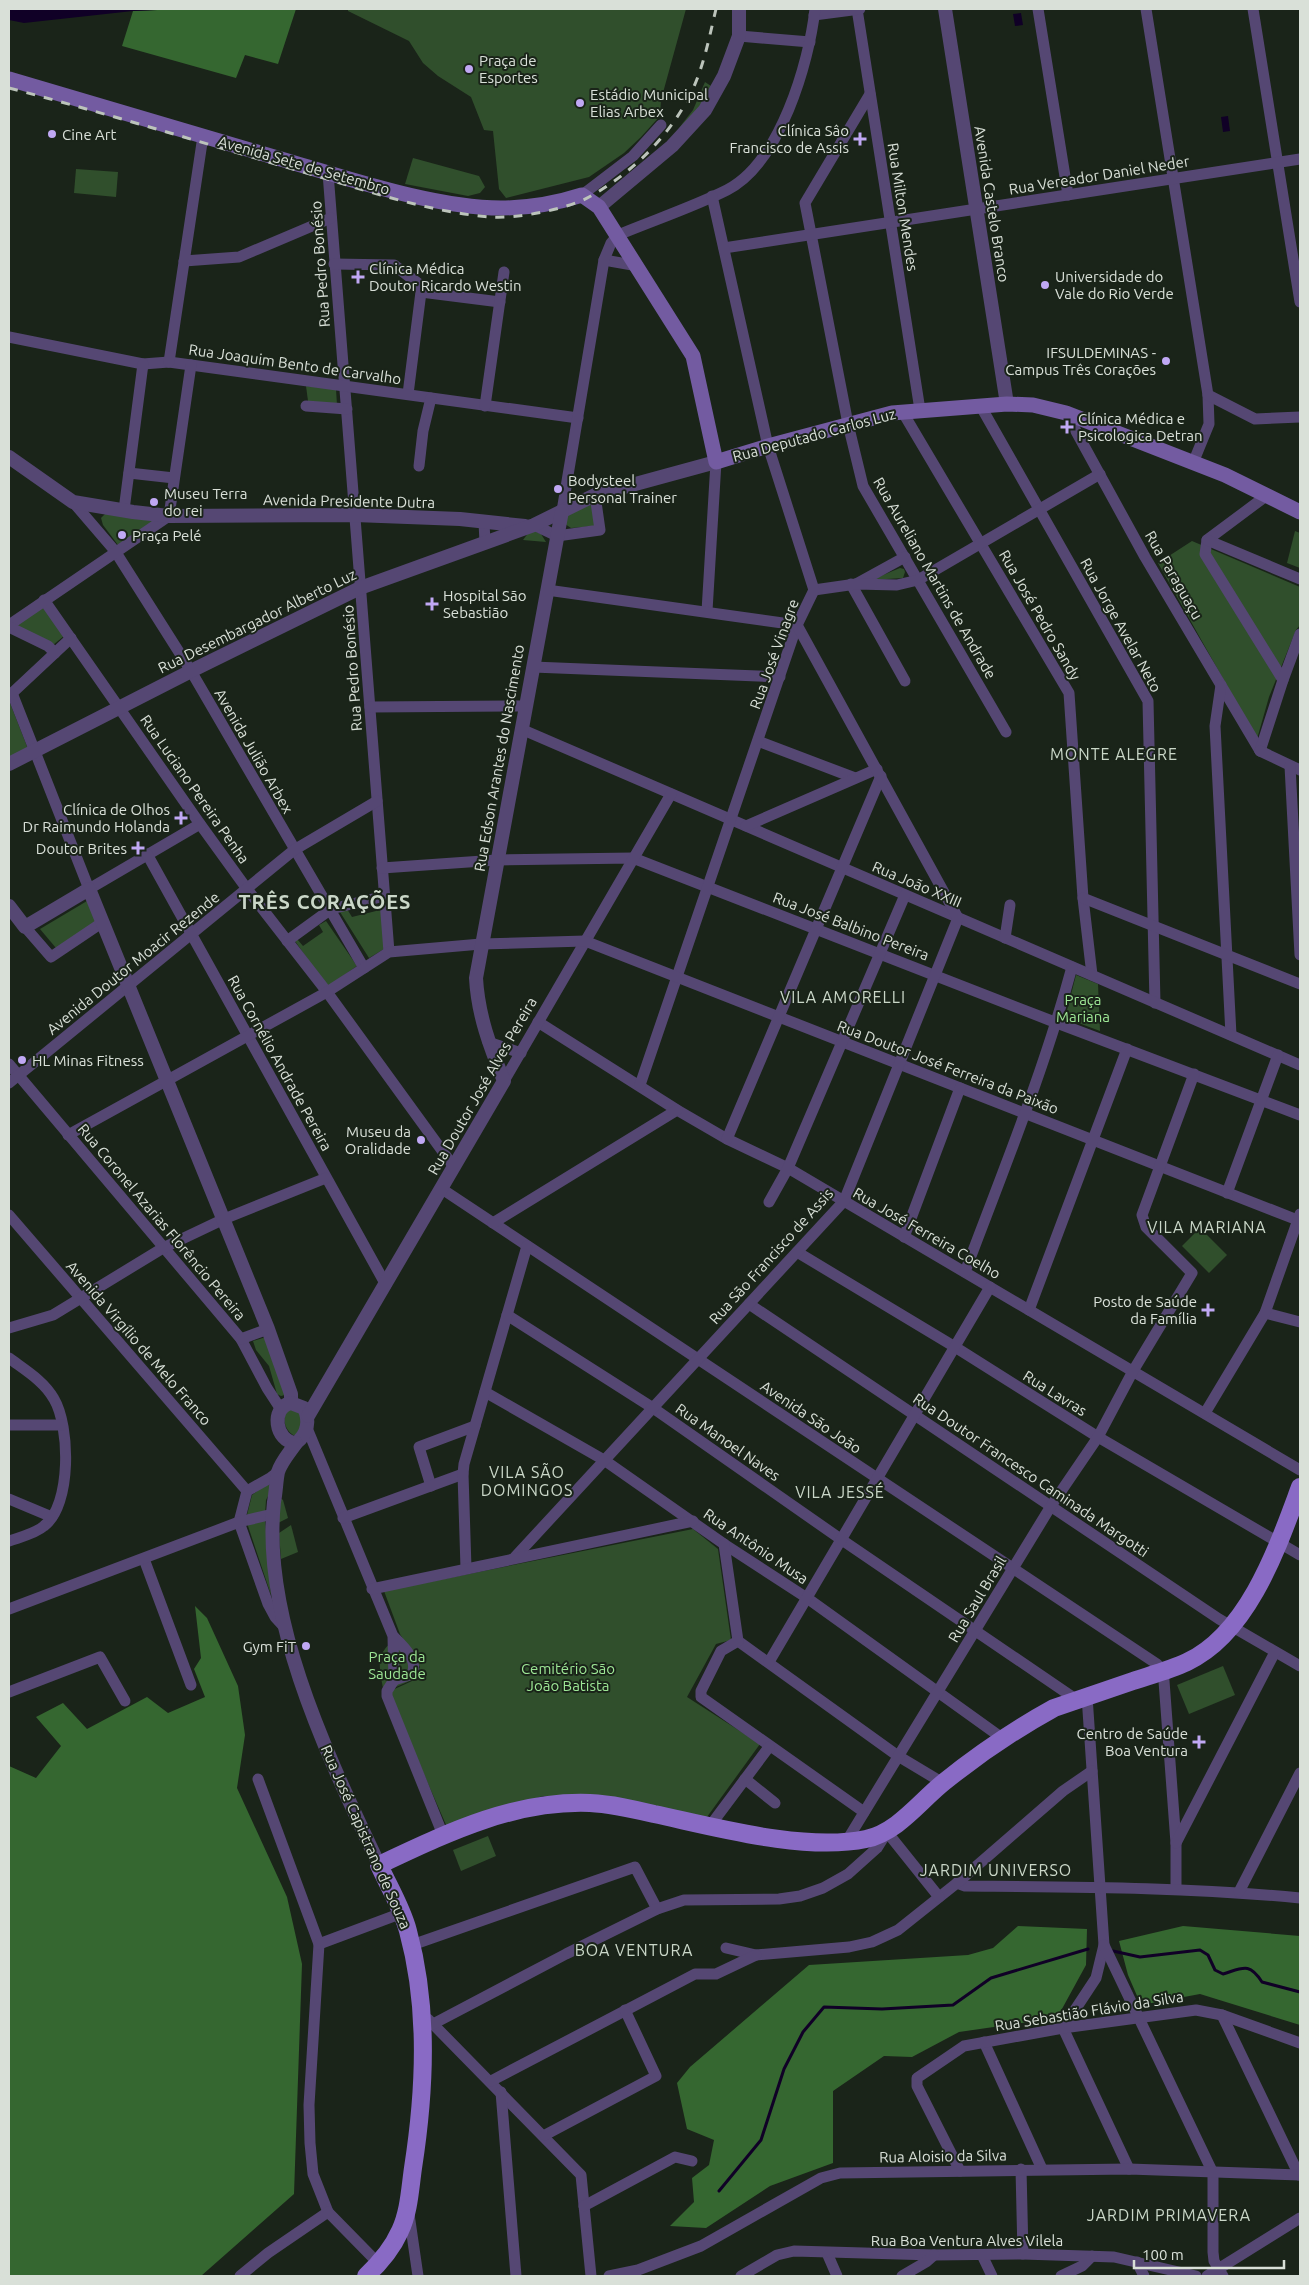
<svg xmlns="http://www.w3.org/2000/svg" width="1309" height="2285" font-family="Ubuntu,sans-serif">
	<style>
		.green { fill: #304f2c }
		.forest { fill: #356730 }
		.water { fill: #100026 }
		.lines { fill: none; stroke-linecap: round; stroke-linejoin: round }
		.stream { stroke: #100026; stroke-width: 3 }
		.minor { stroke: #554773; stroke-width: 11 }
		.tertiary { stroke: #554773; stroke-width: 14 }
		.secondary { stroke: #735ba1; stroke-width: 15 }
		.primary { stroke: #896ac5; stroke-width: 18 }
		.rail { stroke: #bcc4bb; stroke-width: 3; stroke-dasharray: 9 9; stroke-linecap: butt }
		.poi-dot { fill: #c0a8f4; stroke: #1a2419; stroke-width: 2 }
		.labels { text-anchor: middle; dominant-baseline: central; stroke-width: 4; stroke-linejoin: round; paint-order: stroke }
		.poi-label { font-size: 15px; fill: #d9e0d8; stroke: #1a2419; text-anchor: start }
		.street-label { font-size: 15px; fill: #d9e0d8; stroke: #1a2419 }
		.park-label { font-size: 15px; fill: #9ee796; stroke: #1a2419 }
		.neighbourhood-label { font-size: 16px; letter-spacing: 1px; fill: #cad7c8; stroke: #1a2419 }
		.district-label { font-size: 20px; font-weight: bold; letter-spacing: 1px; fill: #cad7c8; stroke: #1a2419 }
	</style>
	<rect width="100%" height="100%" fill="#1a2419"/>
	<g class="green">
		<path d="M348 9H686L661 100 660 116 641 137 624 153 589 177 506 198 499 189 493 131 484 130 471 97 438 76 423 63 409 41 348 11Z"/>
		<path d="M705 82 714 88 699 112 679 128 693 110Z"/>
		<path d="M413 158 479 176 485 187 480 193 468 196 405 184Z"/>
		<path d="M76 169 118 172 116 197 74 193Z"/>
		<path d="M306 386 336 389 337 405 308 401Z"/>
		<path d="M592 502 596 526 571 528 565 524 566 512Z"/>
		<path d="M107 512 158 519 118 545 103 525 101 518Z"/>
		<path d="M534 531 541 534 546 542 523 540 529 532Z"/>
		<path d="M1295 531 1300 533V568L1287 563Z"/>
		<path d="M1192 541 1300 587V625L1296 630 1269 697 1257 739 1158 563Z"/>
		<path d="M900 568 904 569 905 572 903 578 871 580Z"/>
		<path d="M42 606 64 636 53 645 14 625Z"/>
		<path d="M10 703 28 749 9 758V705Z"/>
		<path d="M87 901 96 922 56 948 40 929Z"/>
		<path d="M376 905H382L384 949 369 958 340 912 347 909 352 917 376 911Z"/>
		<path d="M326 921 357 966 327 987 295 941 297 939 303 946 323 932 319 925Z"/>
		<path d="M1076 975 1098 984 1100 1031 1065 1018Z"/>
		<path d="M1200 1228 1227 1255 1209 1273 1182 1246Z"/>
		<path d="M266 1337 289 1394 281 1396 277 1394 269 1366 256 1350 253 1341Z"/>
		<path d="M289 1408 297 1409 303 1419 297 1435H293C283 1428 282 1417 289 1408Z"/>
		<path d="M268 1483 272 1488 266 1500 265 1514 246 1519 252 1495Z"/>
		<path d="M279 1497 283 1500 288 1518 278 1523Z"/>
		<path d="M265 1519 271 1595 247 1523Z"/>
		<path d="M291 1525 298 1552 281 1559 279 1533Z"/>
		<path d="M693 1529 718 1549 731 1640 716 1644 687 1697 760 1744 707 1817 592 1797 543 1796 447 1827 388 1692 412 1681 420 1667 400 1634 384 1591Z"/>
		<path d="M400 1635 419 1666 412 1680 389 1690 383 1688C378 1658 376 1654 400 1635Z"/>
		<path d="M1223 1666 1235 1695 1189 1714 1177 1685Z"/>
		<path d="M488 1836 496 1856 461 1871 453 1850Z"/>
	</g>
	<g class="forest">
		<path d="M181 9H296L278 64 245 55 236 78 122 46 133 11Z"/>
		<path d="M195 1606 207 1618 238 1686 245 1735 237 1788 287 1897 302 1964 294 2194 201 2276H9V1766L36 1778 61 1746 36 1717 63 1703 87 1729 147 1697 168 1713 205 1697 194 1669 201 1658Z"/>
		<path d="M1018 1926 1087 1929 1086 1965 1057 2018 959 2032 912 2057 884 2056 833 2091V2163L770 2186 706 2228 670 2226 694 2202 692 2178 709 2165 714 2140 687 2129 677 2083 690 2067 809 1965 968 1955 993 1948Z"/>
		<path d="M1183 1926 1300 1936V2025L1200 1994 1141 2005 1128 1975 1119 1941Z"/>
	</g>
	<g class="water">
		<path d="M9 9H181L133 11 24 23 9 20Z"/>
		<path d="M1021 13 1023 25 1015 26 1013 14Z"/>
		<path d="M1228 116 1230 131 1223 132 1221 117Z"/>
	</g>
	<g class="lines">
		<g class="stream">
			<path d="M1113 1951 1140 1957 1200 1950 1208 1955 1215 1970 1223 1974C1243 1968 1249 1962 1262 1982L1300 1992"/>
			<path d="M719 2191 761 2140 784 2069 803 2032 824 2007 882 2009 953 2005 991 1978 1088 1949"/>
		</g>
		<g class="minor">
			<path d="M857 9 920 410"/>
			<path d="M1038 9 1068 195"/>
			<path d="M1146 9 1208 395 1209 424 1193 463"/>
			<path d="M1253 9 1300 302"/>
			<path d="M814 15 860 9"/>
			<path d="M739 36 810 42"/>
			<path d="M870 94 805 203 848 424 863 486 1006 732"/>
			<path d="M328 173 389 952"/>
			<path d="M582 195 633 156 661 125"/>
			<path d="M724 248 1300 159"/>
			<path d="M604 260 638 266"/>
			<path d="M184 261 239 257 331 218"/>
			<path d="M334 264 394 265 419 284 421 292 408 394"/>
			<path d="M421 292 500 302"/>
			<path d="M9 337 143 364 169 362 578 418"/>
			<path d="M169 362 203 136"/>
			<path d="M1208 395 1255 419 1300 417"/>
			<path d="M980 405 1148 701 1155 1003"/>
			<path d="M306 406 347 409"/>
			<path d="M485 406 504 272"/>
			<path d="M902 411 1069 693 1083 898 1092 975"/>
			<path d="M1066 413 1145 557 1260 751"/>
			<path d="M419 466 423 431 431 398"/>
			<path d="M129 473 174 478"/>
			<path d="M1266 496 1207 540 1205 554 1283 680"/>
			<path d="M73 502 115 551 191 671 364 968"/>
			<path d="M124 510 143 364"/>
			<path d="M562 511 604 260 611 243 618 235C654 220 693 207 727 190 780 163 809 63 815 9"/>
			<path d="M484 522 485 543"/>
			<path d="M534 525 557 536 600 530 595 495"/>
			<path d="M1207 540 1300 579"/>
			<path d="M851 584 905 681"/>
			<path d="M856 584 905 557"/>
			<path d="M814 590 856 584 897 585 918 580 1100 474"/>
			<path d="M44 600 200 824 247 889 327 992 454 1167"/>
			<path d="M707 611 716 462"/>
			<path d="M9 625 169 516 191 365"/>
			<path d="M9 627 48 646 55 653"/>
			<path d="M533 667 780 677"/>
			<path d="M1221 685 1215 726 1231 1035"/>
			<path d="M12 693 89 889 200 824"/>
			<path d="M9 696 71 638"/>
			<path d="M370 707 526 706"/>
			<path d="M521 729 1300 1065"/>
			<path d="M758 741 855 778"/>
			<path d="M1260 751 1283 680 1300 634"/>
			<path d="M1260 751 1300 770"/>
			<path d="M1290 766 1300 955"/>
			<path d="M746 826 877 769"/>
			<path d="M147 854 386 1285"/>
			<path d="M382 868 497 860 633 858 1057 1023 1300 1115"/>
			<path d="M1083 898 1300 984"/>
			<path d="M25 927 51 957 103 922"/>
			<path d="M1005 938 1010 905"/>
			<path d="M287 941 331 909 385 896"/>
			<path d="M538 1022 677 1110 727 1139 788 1168 1300 1470"/>
			<path d="M488 1042 521 1053"/>
			<path d="M9 1064 241 1339 267 1388 280 1408"/>
			<path d="M504 1081 671 794"/>
			<path d="M9 1083 294 850 377 801"/>
			<path d="M640 1085 797 625 814 590 768 446 712 196"/>
			<path d="M68 1135 327 992 389 952 481 944 585 941 1300 1221"/>
			<path d="M727 1139 881 776"/>
			<path d="M442 1189 1157 1664 1163 1671 1164 1681 1176 1843V1889"/>
			<path d="M1227 1193 1278 1055"/>
			<path d="M769 1202 788 1168 905 895"/>
			<path d="M9 1215 247 1491"/>
			<path d="M493 1223 677 1110"/>
			<path d="M904 1237 960 1088"/>
			<path d="M797 1252 955 1347 1098 1437 1300 1555"/>
			<path d="M965 1272C1003 1171 1044 1071 1072 967"/>
			<path d="M749 1304 1219 1619 1300 1666"/>
			<path d="M1029 1310 1127 1049"/>
			<path d="M1265 1313 1300 1322"/>
			<path d="M507 1315 653 1408 842 1540 1077 1700"/>
			<path d="M9 1328 53 1315 163 1248 224 1219 326 1178"/>
			<path d="M241 1339 268 1329"/>
			<path d="M9 1358C25 1370 44 1381 54 1399 70 1426 72 1505 44 1526 35 1534 20 1537 9 1541"/>
			<path d="M485 1392 604 1460 724 1544 807 1598 1002 1738"/>
			<path d="M1205 1413 1265 1313 1300 1214"/>
			<path d="M9 1425H62"/>
			<path d="M307 1428 393 1636C402 1645 419 1660 412 1674L394 1680 393 1636"/>
			<path d="M279 1471 270 1478 247 1491 239 1522 268 1604 275 1617 286 1629"/>
			<path d="M431 1486 419 1447 475 1426"/>
			<path d="M9 1499 52 1517"/>
			<path d="M343 1518 463 1474"/>
			<path d="M724 1544 738 1641 898 1756 943 1783"/>
			<path d="M515 1557 844 1201 958 918 797 625 547 590"/>
			<path d="M144 1559 191 1685"/>
			<path d="M466 1568 463 1474 464 1464 527 1246"/>
			<path d="M372 1589 693 1521"/>
			<path d="M9 1609 239 1522 273 1514"/>
			<path d="M738 1641 721 1651 701 1691V1697L864 1812"/>
			<path d="M769 1662 990 1287"/>
			<path d="M394 1680 387 1691V1696L443 1835"/>
			<path d="M9 1692 100 1657 125 1701"/>
			<path d="M1087 1696 1104 1945 1096 1978 1063 2028 1129 2169"/>
			<path d="M258 1779 319 1944 309 2105 310 2143 313 2174 328 2212"/>
			<path d="M745 1779 775 1803"/>
			<path d="M710 1826 769 1747"/>
			<path d="M846 1842 1051 1506 1098 1437 1133 1371 1192 1273 1146 1227 1142 1215 1194 1074"/>
			<path d="M1176 1843 1275 1652"/>
			<path d="M957 1883 965 1886C1077 1887 1189 1887 1300 1898"/>
			<path d="M1239 1892 1300 1773"/>
			<path d="M319 1944 402 1913"/>
			<path d="M412 1945 635 1867 657 1909"/>
			<path d="M1104 1945 1213 2173V2252L1214 2261 1223 2276"/>
			<path d="M726 1948 756 1955 849 1947 872 1942 898 1930 957 1883 1063 1791 1092 1771"/>
			<path d="M1222 2015 1299 2175"/>
			<path d="M428 2019 581 2175 591 2276"/>
			<path d="M433 2024 566 1954 657 1909 684 1900 779 1899 800 1896 823 1888 848 1874 877 1848 887 1832 939 1897"/>
			<path d="M984 2042 1042 2169"/>
			<path d="M491 2081 695 1974H716L756 1955"/>
			<path d="M501 2092 516 2276"/>
			<path d="M545 2135 656 2076 625 2010"/>
			<path d="M1021 2169 1023 2254"/>
			<path d="M960 2171 917 2086V2078L964 2046 1063 2028 1196 2010 1222 2015 1300 2043"/>
			<path d="M584 2206 675 2157 692 2161"/>
			<path d="M409 2214 418 2276"/>
			<path d="M827 2253 837 2276"/>
			<path d="M982 2255 992 2276"/>
			<path d="M1137 2262 1144 2276"/>
			<path d="M240 2276 268 2253 328 2212 379 2264"/>
			<path d="M609 2276 638 2270 701 2246 821 2178 840 2173 1129 2169 1300 2175"/>
			<path d="M741 2276 777 2255 794 2251 934 2255 1023 2254 1114 2257 1196 2276"/>
			<path d="M902 2276 926 2262 934 2255"/>
			<path d="M1061 2276 1082 2266 1092 2256"/>
			<path d="M1207 2276 1300 2218"/>
		</g>
		<g class="tertiary">
			<path d="M945 9 1007 404"/>
			<path d="M599 207 672 146 705 110 724 76 739 36V9"/>
			<path d="M9 457 73 502 133 512 169 516 355 515 460 519 525 526"/>
			<path d="M9 764 197 668 360 588 534 525 595 495 716 462"/>
			<path d="M9 906 25 927 89 889 268 1329 291 1394V1403"/>
			<path d="M291 1403 304 1408C310 1420 308 1434 296 1443 275 1442 270 1407 291 1403Z"/>
			<path d="M308 1416 504 1081C490 1047 478 1015 476 978L562 511"/>
			<path d="M296 1443C290 1452 281 1462 278 1472 276 1482 276 1492 274 1502 261 1621 330 1760 379 1865"/>
		</g>
		<path class="secondary" d="M9 79C103 107 197 135 291 162 353 180 437 208 501 208 528 208 557 203 582 195L599 207 693 356 716 462 768 446 892 413 1007 404 1033 405 1066 413 1143 443 1225 475 1300 512"/>
		<path class="primary" d="M366 2276C380 2263 392 2249 400 2231 409 2212 410 2189 413 2168 425 2090 429 2008 408 1931 402 1908 389 1887 379 1865 447 1833 514 1800 590 1803 612 1804 633 1809 654 1814 715 1827 805 1852 866 1839 898 1832 919 1802 944 1782 979 1754 1014 1730 1054 1708 1080 1699 1106 1690 1133 1681 1151 1675 1170 1670 1187 1662 1249 1633 1278 1546 1300 1487"/>
		<path class="rail" d="M9 88C105 113 200 142 296 170 360 188 425 212 491 217 516 219 568 209 589 197 631 174 670 136 691 93 704 66 709 38 716 9"/>
	</g>
	<g class="poi-dot">
		<circle cx="469" cy="69" r="5"/>
		<circle cx="580" cy="103" r="5"/>
		<circle cx="52" cy="134" r="5"/>
		<path d="M857.5 131.5h5v5h5v5h-5v5h-5v-5h-5v-5h5z"/>
		<path d="M355.5 269.5h5v5h5v5h-5v5h-5v-5h-5v-5h5z"/>
		<circle cx="1045" cy="285" r="5"/>
		<circle cx="1166" cy="361" r="5"/>
		<path d="M1064.5 419.5h5v5h5v5h-5v5h-5v-5h-5v-5h5z"/>
		<circle cx="558" cy="489" r="5"/>
		<circle cx="154" cy="502" r="5"/>
		<circle cx="122" cy="535" r="5"/>
		<path d="M429.5 596.5h5v5h5v5h-5v5h-5v-5h-5v-5h5z"/>
		<path d="M178.5 810.5h5v5h5v5h-5v5h-5v-5h-5v-5h5z"/>
		<path d="M135.5 840.5h5v5h5v5h-5v5h-5v-5h-5v-5h5z"/>
		<circle cx="22" cy="1060" r="5"/>
		<circle cx="421" cy="1140" r="5"/>
		<path d="M1205.5 1302.5h5v5h5v5h-5v5h-5v-5h-5v-5h5z"/>
		<circle cx="306" cy="1646" r="5"/>
		<path d="M1196.5 1734.5h5v5h5v5h-5v5h-5v-5h-5v-5h5z"/>
	</g>
	<g class="labels">
		<g class="poi-label">
			<text x="479" y="60">Praça de<tspan x="479" dy="17">Esportes</tspan></text>
			<text x="590" y="94">Estádio Municipal<tspan x="590" dy="17">Elias Arbex</tspan></text>
			<text x="849" y="130" text-anchor="end">Clínica Sâo<tspan x="849" dy="17">Francisco de Assis</tspan></text>
			<text x="62" y="134">Cine Art</text>
			<text x="369" y="268">Clínica Médica<tspan x="369" dy="17">Doutor Ricardo Westin</tspan></text>
			<text x="1055" y="276">Universidade do<tspan x="1055" dy="17">Vale do Rio Verde</tspan></text>
			<text x="1156" y="352" text-anchor="end">IFSULDEMINAS -<tspan x="1156" dy="17">Campus Três Corações</tspan></text>
			<text x="1078" y="418">Clínica Médica e<tspan x="1078" dy="17">Psicologica Detran</tspan></text>
			<text x="568" y="480">Bodysteel<tspan x="568" dy="17">Personal Trainer</tspan></text>
			<text x="164" y="493">Museu Terra<tspan x="164" dy="17">do rei</tspan></text>
			<text x="132" y="535">Praça Pelé</text>
			<text x="443" y="595">Hospital São<tspan x="443" dy="17">Sebastião</tspan></text>
			<text x="170" y="809" text-anchor="end">Clínica de Olhos<tspan x="170" dy="17">Dr Raimundo Holanda</tspan></text>
			<text x="127" y="848" text-anchor="end">Doutor Brites</text>
			<text x="32" y="1060">HL Minas Fitness</text>
			<text x="411" y="1131" text-anchor="end">Museu da<tspan x="411" dy="17">Oralidade</tspan></text>
			<text x="1197" y="1301" text-anchor="end">Posto de Saúde<tspan x="1197" dy="17">da Família</tspan></text>
			<text x="296" y="1646" text-anchor="end">Gym FiT</text>
			<text x="1188" y="1733" text-anchor="end">Centro de Saúde<tspan x="1188" dy="17">Boa Ventura</tspan></text>
		</g>
		<g class="street-label">
			<text transform="translate(304 165) rotate(16)">Avenida Sete de Setembro</text>
			<text transform="translate(1099 175) rotate(-9)">Rua Vereador Daniel Neder</text>
			<text transform="translate(992 204) rotate(81)">Avenida Castelo Branco</text>
			<text transform="translate(903 207) rotate(81)">Rua Milton Mendes</text>
			<text transform="translate(320 264) rotate(-94)">Rua Pedro Bonésio</text>
			<text transform="translate(295 364) rotate(8)">Rua Joaquim Bento de Carvalho</text>
			<text transform="translate(814 435) rotate(-15)">Rua Deputado Carlos Luz</text>
			<text transform="translate(349 501) rotate(1)">Avenida Presidente Dutra</text>
			<text transform="translate(1174 575) rotate(60)">Rua Paraguaçu</text>
			<text transform="translate(935 578) rotate(60)">Rua Aureliano Martins de Andrade</text>
			<text transform="translate(1040 615) rotate(60)">Rua José Pedro Sandy</text>
			<text transform="translate(257 621) rotate(-26)">Rua Desembargador Alberto Luz</text>
			<text transform="translate(1121 625) rotate(61)">Rua Jorge Avelar Neto</text>
			<text transform="translate(774 654) rotate(-70)">Rua José Vinagre</text>
			<text transform="translate(352 668) rotate(-94)">Rua Pedro Bonésio</text>
			<text transform="translate(254 751) rotate(60)">Avenida Julião Arbex</text>
			<text transform="translate(499 758) rotate(-80)">Rua Edson Arantes do Nascimento</text>
			<text transform="translate(195 789) rotate(55)">Rua Luciano Pereira Penha</text>
			<text transform="translate(917 884) rotate(23)">Rua João XXIII</text>
			<text transform="translate(851 926) rotate(21)">Rua José Balbino Pereira</text>
			<text transform="translate(133 963) rotate(-39)">Avenida Doutor Moacir Rezende</text>
			<text transform="translate(280 1063) rotate(61)">Rua Cornélio Andrade Pereira</text>
			<text transform="translate(948 1067) rotate(21)">Rua Doutor José Ferreira da Paixão</text>
			<text transform="translate(482 1086) rotate(-60)">Rua Doutor José Alves Pereira</text>
			<text transform="translate(162 1222) rotate(50)">Rua Coronel Azarias Florêncio Pereira</text>
			<text transform="translate(927 1233) rotate(30)">Rua José Ferreira Coelho</text>
			<text transform="translate(771 1256) rotate(-48)">Rua São Francisco de Assis</text>
			<text transform="translate(139 1343) rotate(49)">Avenida Virgílio de Melo Franco</text>
			<text transform="translate(1055 1393) rotate(32)">Rua Lavras</text>
			<text transform="translate(811 1417) rotate(34)">Avenida São João</text>
			<text transform="translate(728 1442) rotate(35)">Rua Manoel Naves</text>
			<text transform="translate(1031 1475) rotate(34)">Rua Doutor Francesco Caminada Margotti</text>
			<text transform="translate(756 1546) rotate(34)">Rua Antônio Musa</text>
			<text transform="translate(977 1599) rotate(-59)">Rua Saul Brasil</text>
			<text transform="translate(366 1837) rotate(66)">Rua José Capistrano de Souza</text>
			<text transform="translate(1089 2011) rotate(-9)">Rua Sebastião Flávio da Silva</text>
			<text transform="translate(943 2156) rotate(-1)">Rua Aloisio da Silva</text>
			<text x="967" y="2240">Rua Boa Ventura Alves Vilela</text>
		</g>
		<g class="park-label">
			<text x="1083" y="999">Praça<tspan x="1083" dy="17">Mariana</tspan></text>
			<text x="397" y="1656">Praça da<tspan x="397" dy="17">Saudade</tspan></text>
			<text x="568" y="1668">Cemitério São<tspan x="568" dy="17">João Batista</tspan></text>
		</g>
		<g class="neighbourhood-label">
			<text x="1114" y="754">MONTE ALEGRE</text>
			<text x="843" y="997">VILA AMORELLI</text>
			<text x="1207" y="1227">VILA MARIANA</text>
			<text x="527" y="1472">VILA SÃO<tspan x="527" dy="18">DOMINGOS</tspan></text>
			<text x="840" y="1492">VILA JESSÉ</text>
			<text x="996" y="1870">JARDIM UNIVERSO</text>
			<text x="634" y="1950">BOA VENTURA</text>
			<text x="1169" y="2215">JARDIM PRIMAVERA</text>
		</g>
		<g class="district-label">
			<text x="325" y="901">TRÊS CORAÇÕES</text>
		</g>
	</g>
	<rect width="1309" height="2285" fill="none" stroke="#d9e0d8" stroke-width="20"/>
	<path d="M1134 2260v8h150v-8" fill="none" stroke="#d9e0d8" stroke-width="2.5"/>
	<text x="1142" y="2260" font-size="15" fill="#d9e0d8" stroke="#1a2419" stroke-width="4" paint-order="stroke">100 m</text>
</svg>
